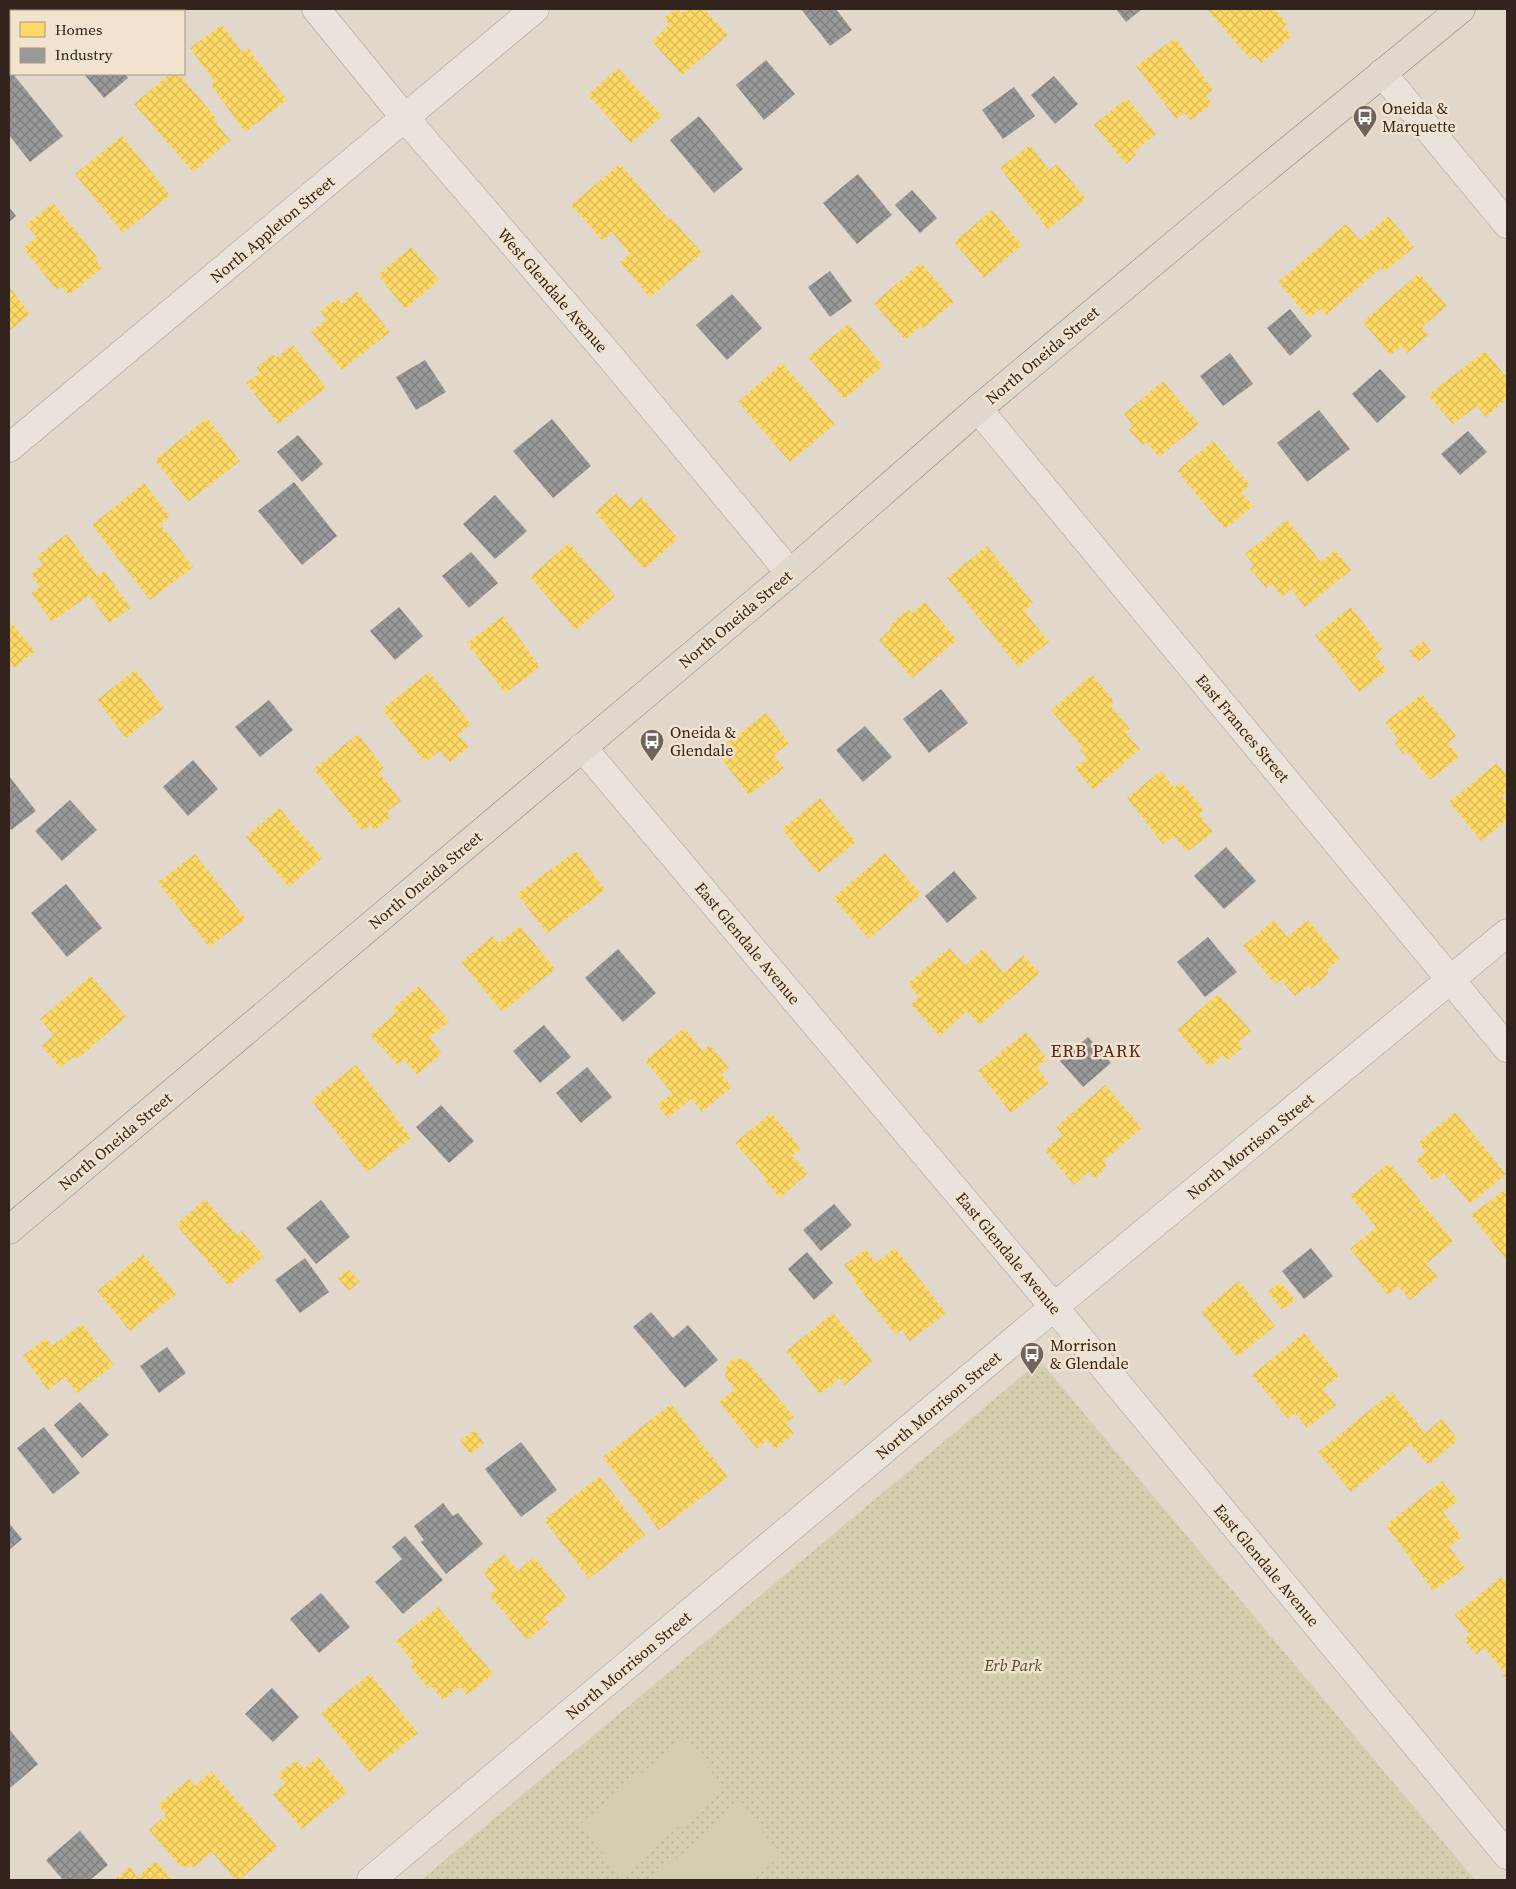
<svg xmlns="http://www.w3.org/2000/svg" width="1516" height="1889" font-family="'Source Serif 4',serif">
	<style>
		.park { fill: url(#park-dots) }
		.pitch { fill: #d3cead }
		.homes { fill: url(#homes-cross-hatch) }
		.industry { fill: url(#industry-cross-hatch) }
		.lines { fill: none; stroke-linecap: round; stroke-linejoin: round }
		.minor-casing { stroke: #a69c94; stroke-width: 29 }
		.major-casing { stroke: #8b827a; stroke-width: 29 }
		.minor { stroke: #eae3db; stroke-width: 28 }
		.major { stroke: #e0d8cd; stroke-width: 28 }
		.labels { text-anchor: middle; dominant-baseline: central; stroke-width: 5; stroke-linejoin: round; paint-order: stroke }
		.poi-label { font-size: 16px; fill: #32241d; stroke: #f2e3cf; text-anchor: start }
		.street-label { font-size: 16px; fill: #32241d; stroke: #f2e3cf }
		.park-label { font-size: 16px; font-style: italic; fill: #494d25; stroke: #f2e3cf }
		.neighbourhood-label { font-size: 18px; letter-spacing: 1px; fill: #5c2420; stroke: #f2e3cf }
	</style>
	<defs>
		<pattern id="park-dots" width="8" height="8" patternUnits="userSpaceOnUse" patternTransform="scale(1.25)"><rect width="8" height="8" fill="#d3cead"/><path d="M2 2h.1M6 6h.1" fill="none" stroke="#b6b194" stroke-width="1.8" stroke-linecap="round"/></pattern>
		<pattern id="homes-cross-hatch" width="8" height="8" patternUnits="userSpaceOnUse" patternTransform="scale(1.25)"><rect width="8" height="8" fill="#ffd966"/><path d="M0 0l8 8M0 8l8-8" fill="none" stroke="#dbba58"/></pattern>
		<pattern id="industry-cross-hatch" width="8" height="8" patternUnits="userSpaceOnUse" patternTransform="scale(1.25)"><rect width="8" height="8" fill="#999"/><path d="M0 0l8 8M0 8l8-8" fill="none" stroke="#7d7d7c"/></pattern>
	</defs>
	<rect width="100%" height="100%" fill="#e1d7ca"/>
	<path class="park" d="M1040 1361 1475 1880H421Z"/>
	<g class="pitch">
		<path d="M684 1738 725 1788 621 1875 579 1825Z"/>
		<path d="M740 1805 782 1855 752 1880H650Z"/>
	</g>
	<g class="homes">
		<path d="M76 9H120L118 11H78Z"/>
		<path d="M675 9H677L681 13 687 9H704L728 35 682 75 652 41 669 25 664 18Z"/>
		<path d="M1207 9H1275L1287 23 1284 27 1292 36 1261 63 1255 56 1250 59Z"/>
		<path d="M222 25 242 52 248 48 287 100 245 132 211 85 215 82 190 48Z"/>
		<path d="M1175 38 1213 90 1206 96 1212 104 1191 120 1184 113 1176 119 1136 66Z"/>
		<path d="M618 68 662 116 631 143 588 95Z"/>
		<path d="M170 74H179L216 118 214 120 230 140 193 172 134 104Z"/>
		<path d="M1127 98 1156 134 1134 152 1136 155 1126 164 1094 125Z"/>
		<path d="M122 136 170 195 123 233 75 174Z"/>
		<path d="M1030 145 1049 170 1057 164 1086 199 1048 229 1000 168Z"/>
		<path d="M620 164 669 220 671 218 702 253 650 297 620 262 630 254 612 232 603 241 571 205Z"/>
		<path d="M53 203 97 257 95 259 102 268 69 295 61 286 57 290 23 248 37 237 26 225Z"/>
		<path d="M992 210 1022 245 984 278 954 242Z"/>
		<path d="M1388 216 1414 247 1384 272 1381 268 1326 315 1321 309 1309 318 1278 282 1346 224 1360 240Z"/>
		<path d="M411 247 439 280 405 309 378 275Z"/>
		<path d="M921 263 954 302 923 328 921 326 905 340 874 303Z"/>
		<path d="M1419 273 1447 306 1422 327 1428 335 1407 353 1402 346 1390 355 1363 322Z"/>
		<path d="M9 287 30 314 9 331Z"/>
		<path d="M357 291 390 332 342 370 311 332 327 319 320 312 337 298 342 304Z"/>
		<path d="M848 324 883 366 844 399 808 357Z"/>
		<path d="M293 345 326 388 278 424 246 383 260 373 256 368 273 354 276 358Z"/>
		<path d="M1485 351 1507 378V399L1486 417 1477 406 1453 424 1428 395Z"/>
		<path d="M782 363 835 424 790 462 738 402Z"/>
		<path d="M1163 381 1199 424 1159 457 1147 442 1143 445 1129 430 1133 426 1124 414Z"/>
		<path d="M207 418 240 461 188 502 155 460Z"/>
		<path d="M1213 441 1250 485 1241 492 1253 506 1225 529 1177 471Z"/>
		<path d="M144 483 170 517 160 524 193 567 150 600 92 525Z"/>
		<path d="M617 493 630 508 642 497 678 539 644 569 595 512Z"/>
		<path d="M1287 520 1321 562 1335 550 1351 570 1305 607 1291 589 1282 597 1272 584 1266 588 1250 569 1254 565 1245 554Z"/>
		<path d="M67 534 97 576 104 571 131 608 109 623 89 595 52 622 31 593 40 587 31 574 43 564 37 556Z"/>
		<path d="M569 543 615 596 576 630 530 577Z"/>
		<path d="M987 546 1033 603 1024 611 1049 642 1018 667 947 578Z"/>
		<path d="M925 602 957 640 912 678 879 640 891 629 889 626 908 609 912 613Z"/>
		<path d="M1351 607 1383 649 1375 655 1387 670 1359 692 1315 635Z"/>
		<path d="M503 616 540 667 505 693 467 643Z"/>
		<path d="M9 620 35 651 14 668 9 662Z"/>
		<path d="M1424 641 1431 652 1417 662 1409 651Z"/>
		<path d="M135 670 164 708 126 738 97 700Z"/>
		<path d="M429 672 471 724 458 735 469 747 450 762 440 751 425 762 382 709Z"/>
		<path d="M1092 675 1114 701 1110 705 1130 729 1125 732 1140 749 1093 790 1075 768 1087 758 1080 750 1083 748 1051 710Z"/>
		<path d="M1422 694 1456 736 1448 743 1459 757 1430 780 1408 752 1404 755 1394 742 1398 739 1385 722Z"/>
		<path d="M766 713 789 743 774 755 784 768 749 795 716 752Z"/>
		<path d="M358 734 384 768 379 772 401 801 387 812 391 817 375 830 371 825 363 831 314 769Z"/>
		<path d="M1497 763 1507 776V792L1502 796 1507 802V820L1481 841 1449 802Z"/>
		<path d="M1161 771 1174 788 1181 782 1204 810 1199 814 1213 832 1187 852 1174 836 1163 844 1127 798Z"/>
		<path d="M820 798 856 842 818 873 782 829Z"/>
		<path d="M279 808 322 858 289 887 246 837Z"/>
		<path d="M576 851 605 890 547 933 517 894Z"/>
		<path d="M885 853 921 894 869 939 833 898Z"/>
		<path d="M195 854 246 919 209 947 158 882Z"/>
		<path d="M1274 920 1287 937 1308 920 1340 959 1326 970 1329 973 1311 989 1309 985 1295 996 1281 980 1275 984 1243 946Z"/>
		<path d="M520 926 555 969 502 1012 461 962 493 936 499 943Z"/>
		<path d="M949 948 965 965 983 949 1004 973 1023 955 1040 973 980 1025 967 1011 940 1036 911 1004 919 997 908 984Z"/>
		<path d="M91 976 126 1017 77 1059 75 1056 60 1068 42 1046 54 1035 40 1019Z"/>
		<path d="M419 986 449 1021 429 1038 442 1053 417 1075 404 1059 398 1065 370 1035 396 1013 392 1009Z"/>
		<path d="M1218 994 1251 1031 1238 1042 1242 1048 1228 1060 1223 1055 1209 1067 1177 1030Z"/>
		<path d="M684 1028 703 1051 710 1045 729 1068 721 1074 732 1087 702 1112 691 1099 668 1118 657 1105 672 1093 645 1061Z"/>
		<path d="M1026 1032 1047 1059 1037 1067 1049 1083 1011 1113 978 1071Z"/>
		<path d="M356 1065 411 1138 367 1172 311 1100Z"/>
		<path d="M1105 1085 1142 1128 1103 1161 1107 1167 1095 1178 1088 1172 1074 1185 1045 1150 1062 1135 1056 1127Z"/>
		<path d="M1455 1112 1506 1174 1470 1204 1444 1173 1433 1181 1416 1160 1426 1152 1418 1143Z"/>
		<path d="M771 1113 801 1148 792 1156 808 1173 780 1198 763 1178 765 1177 735 1143Z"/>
		<path d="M1389 1163 1453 1241 1426 1264 1438 1277 1410 1300 1398 1286 1388 1295 1350 1249 1376 1227 1350 1196Z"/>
		<path d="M1507 1188V1261L1471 1215Z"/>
		<path d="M205 1199 237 1235 242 1231 264 1256 229 1286 176 1225Z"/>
		<path d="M895 1248 946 1313 910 1341 901 1330 895 1334 853 1280 855 1279 844 1265 866 1249 876 1263Z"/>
		<path d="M143 1254 176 1294 130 1331 97 1291Z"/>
		<path d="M348 1269 360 1281 349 1291 338 1278Z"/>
		<path d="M1239 1281 1275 1326 1237 1357 1201 1312Z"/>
		<path d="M1280 1282 1295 1300 1282 1310 1268 1292Z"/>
		<path d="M833 1313 873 1361 845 1385 840 1378 820 1394 786 1351Z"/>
		<path d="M82 1324 114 1365 77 1393 65 1377 48 1390 23 1356 46 1338 52 1346Z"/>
		<path d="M1304 1333 1339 1376 1323 1389 1336 1405 1307 1428 1295 1413 1288 1419 1252 1375Z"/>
		<path d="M735 1358 747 1361 794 1417 786 1423 794 1434 775 1449 767 1440 757 1449 719 1402 735 1389 725 1377 727 1364Z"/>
		<path d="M1392 1392 1425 1433 1442 1419 1458 1440 1428 1465 1410 1444 1351 1492 1318 1452Z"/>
		<path d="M671 1404 728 1477 659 1530 603 1457Z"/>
		<path d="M475 1430 484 1444 470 1454 460 1440Z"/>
		<path d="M600 1476 645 1535 589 1579 544 1520Z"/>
		<path d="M1442 1481 1458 1501 1443 1512 1462 1537 1449 1547 1465 1568 1433 1591 1386 1525Z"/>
		<path d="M504 1554 518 1571 534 1557 567 1598 544 1617 549 1622 527 1640 489 1595 496 1589 483 1572Z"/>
		<path d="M1501 1577 1507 1585V1682L1503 1676 1506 1674 1484 1648 1476 1654 1464 1640 1470 1635 1455 1615Z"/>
		<path d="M438 1607 493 1674 467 1695 460 1686 443 1700 431 1685 428 1688 410 1666 414 1663 396 1641Z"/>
		<path d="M370 1674 418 1733 369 1772 321 1713Z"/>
		<path d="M318 1757 347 1792 302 1829 273 1794 285 1784 278 1775 296 1760 304 1769Z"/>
		<path d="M211 1771 277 1847 239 1880H236L212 1852 194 1867 180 1866 149 1830 166 1815 158 1805 189 1779 195 1786Z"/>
		<path d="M156 1861 172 1880H117L115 1879 130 1867 137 1877Z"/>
	</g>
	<g class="industry">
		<path d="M801 9H836L852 30 830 46Z"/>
		<path d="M1116 9H1142L1126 22Z"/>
		<path d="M766 60 795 94 764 120 736 85Z"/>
		<path d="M9 69 63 136 30 162 9 135Z"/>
		<path d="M84 74H125L128 78 104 98Z"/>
		<path d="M1054 76 1078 104 1055 124 1031 95Z"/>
		<path d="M1014 87 1035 116 1003 139 982 110Z"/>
		<path d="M699 116 743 169 714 193 670 140Z"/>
		<path d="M858 174 892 215 857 244 823 203Z"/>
		<path d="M912 190 937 218 920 233 895 205Z"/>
		<path d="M9 207 16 216 9 222Z"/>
		<path d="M830 271 852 301 830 317 808 287Z"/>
		<path d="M732 294 762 328 727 360 696 325Z"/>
		<path d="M1290 309 1312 336 1290 356 1267 328Z"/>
		<path d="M1230 353 1253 384 1223 406 1200 376Z"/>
		<path d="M425 360 446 392 416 410 396 377Z"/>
		<path d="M1380 369 1406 397 1377 423 1352 394Z"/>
		<path d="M1319 410 1350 449 1307 482 1277 443Z"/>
		<path d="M552 419 591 466 553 498 513 451Z"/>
		<path d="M1468 431 1487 452 1460 475 1441 454Z"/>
		<path d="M298 435 323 464 302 482 277 452Z"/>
		<path d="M294 482 337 536 302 565 258 511Z"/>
		<path d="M495 495 527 531 495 559 463 524Z"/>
		<path d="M471 552 498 583 469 608 442 576Z"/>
		<path d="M399 607 423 636 395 660 370 631Z"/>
		<path d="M941 689 968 723 929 753 903 719Z"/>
		<path d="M269 700 293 730 260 757 235 727Z"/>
		<path d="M865 726 892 757 863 782 836 750Z"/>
		<path d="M193 760 218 789 188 816 163 787Z"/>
		<path d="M9 776 36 811 11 830 9 827Z"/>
		<path d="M70 800 97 830 62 861 35 831Z"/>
		<path d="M1226 847 1256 881 1224 909 1194 876Z"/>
		<path d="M954 871 977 898 947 923 925 896Z"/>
		<path d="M66 884 102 928 67 957 31 913Z"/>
		<path d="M1208 937 1237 972 1205 997 1177 962Z"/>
		<path d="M618 949 656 993 623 1022 585 978Z"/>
		<path d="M544 1025 571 1057 540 1083 513 1051Z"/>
		<path d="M1088 1037 1111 1063 1083 1087 1060 1061Z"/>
		<path d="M587 1067 612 1097 581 1123 556 1093Z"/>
		<path d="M441 1105 474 1141 449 1163 416 1127Z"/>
		<path d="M321 1200 350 1237 316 1264 286 1228Z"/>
		<path d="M834 1204 852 1225 821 1251 803 1230Z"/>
		<path d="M1311 1248 1333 1276 1304 1299 1282 1271Z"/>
		<path d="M807 1252 833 1283 814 1300 788 1269Z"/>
		<path d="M305 1258 329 1292 300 1313 275 1280Z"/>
		<path d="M651 1312 673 1338 688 1325 718 1360 685 1388 633 1327Z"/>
		<path d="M167 1347 186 1373 159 1393 140 1366Z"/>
		<path d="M80 1402 109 1435 82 1458 54 1425Z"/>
		<path d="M44 1427 80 1473 53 1494 17 1448Z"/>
		<path d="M521 1442 557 1490 521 1517 485 1469Z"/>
		<path d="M443 1503 453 1516 458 1513 483 1544 446 1574 421 1542 424 1540 414 1526Z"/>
		<path d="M9 1523 22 1539 9 1550Z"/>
		<path d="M405 1536 443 1580 403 1614 375 1582 402 1559 392 1547Z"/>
		<path d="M321 1593 350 1627 319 1653 290 1619Z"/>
		<path d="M272 1688 299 1717 273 1742 245 1714Z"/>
		<path d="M9 1729 38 1764 9 1789Z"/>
		<path d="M80 1831 108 1865 90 1880H63L46 1860Z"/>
	</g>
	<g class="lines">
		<defs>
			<g id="minor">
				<path d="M316 9 405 118 608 354 790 573"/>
				<path d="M1382 73 1507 224"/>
				<path d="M978 409 1507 1048"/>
				<path d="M9 448 535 9"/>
				<path d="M582 747 1054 1307 1507 1855"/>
				<path d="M371 1880 1054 1307 1507 933"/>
			</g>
			<path id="major" d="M9 1230 790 573 978 409 1223 204 1461 9"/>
		</defs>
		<use href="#minor" class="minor-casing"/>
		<use href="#major" class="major-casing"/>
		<use href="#minor" class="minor"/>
		<use href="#major" class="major"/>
	</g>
	<defs>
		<symbol id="bus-pin" viewBox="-11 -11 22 30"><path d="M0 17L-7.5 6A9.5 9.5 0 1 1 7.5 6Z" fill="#6f635a" stroke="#f2e3cf"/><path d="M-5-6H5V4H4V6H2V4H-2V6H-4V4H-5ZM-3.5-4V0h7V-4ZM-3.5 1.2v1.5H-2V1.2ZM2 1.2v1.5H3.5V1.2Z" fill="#fff"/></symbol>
	</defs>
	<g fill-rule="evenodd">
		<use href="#bus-pin" x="1351" y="103" width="28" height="38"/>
		<use href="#bus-pin" x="638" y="727" width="28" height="38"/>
		<use href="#bus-pin" x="1018" y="1340" width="28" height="38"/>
	</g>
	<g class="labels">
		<g class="poi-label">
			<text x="1382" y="108">Oneida &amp;<tspan x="1382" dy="18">Marquette</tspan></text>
			<text x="670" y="732">Oneida &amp;<tspan x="670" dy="18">Glendale</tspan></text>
			<text x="1050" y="1345">Morrison<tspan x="1050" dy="18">&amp; Glendale</tspan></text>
		</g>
		<g class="street-label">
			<text transform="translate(272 229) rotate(-40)">North Appleton Street</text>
			<text transform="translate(553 290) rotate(49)">West Glendale Avenue</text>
			<text transform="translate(1042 355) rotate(-40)">North Oneida Street</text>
			<text transform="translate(735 619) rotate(-40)">North Oneida Street</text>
			<text transform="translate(1243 728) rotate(50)">East Frances Street</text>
			<text transform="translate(425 880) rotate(-40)">North Oneida Street</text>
			<text transform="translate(748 943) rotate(50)">East Glendale Avenue</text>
			<text transform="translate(115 1141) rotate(-40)">North Oneida Street</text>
			<text transform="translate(1250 1146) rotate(-39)">North Morrison Street</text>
			<text transform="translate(1009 1253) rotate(50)">East Glendale Avenue</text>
			<text transform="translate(938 1405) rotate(-40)">North Morrison Street</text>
			<text transform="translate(1267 1565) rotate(50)">East Glendale Avenue</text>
			<text transform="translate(628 1665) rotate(-40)">North Morrison Street</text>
		</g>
		<g class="park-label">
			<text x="1013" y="1665">Erb Park</text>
		</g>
		<g class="neighbourhood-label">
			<text x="1096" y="1050">ERB PARK</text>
		</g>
	</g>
	<rect width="1516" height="1889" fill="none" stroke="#32241d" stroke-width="20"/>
	<rect x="10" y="10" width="175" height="65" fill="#f2e3cf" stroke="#a59788"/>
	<rect x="20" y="22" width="25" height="15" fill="#ffd966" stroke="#a59788"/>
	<text x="55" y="35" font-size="15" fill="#32241d">Homes</text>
	<rect x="20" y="48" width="25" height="15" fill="#999999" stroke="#a59788"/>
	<text x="55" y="60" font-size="15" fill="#32241d">Industry</text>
</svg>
